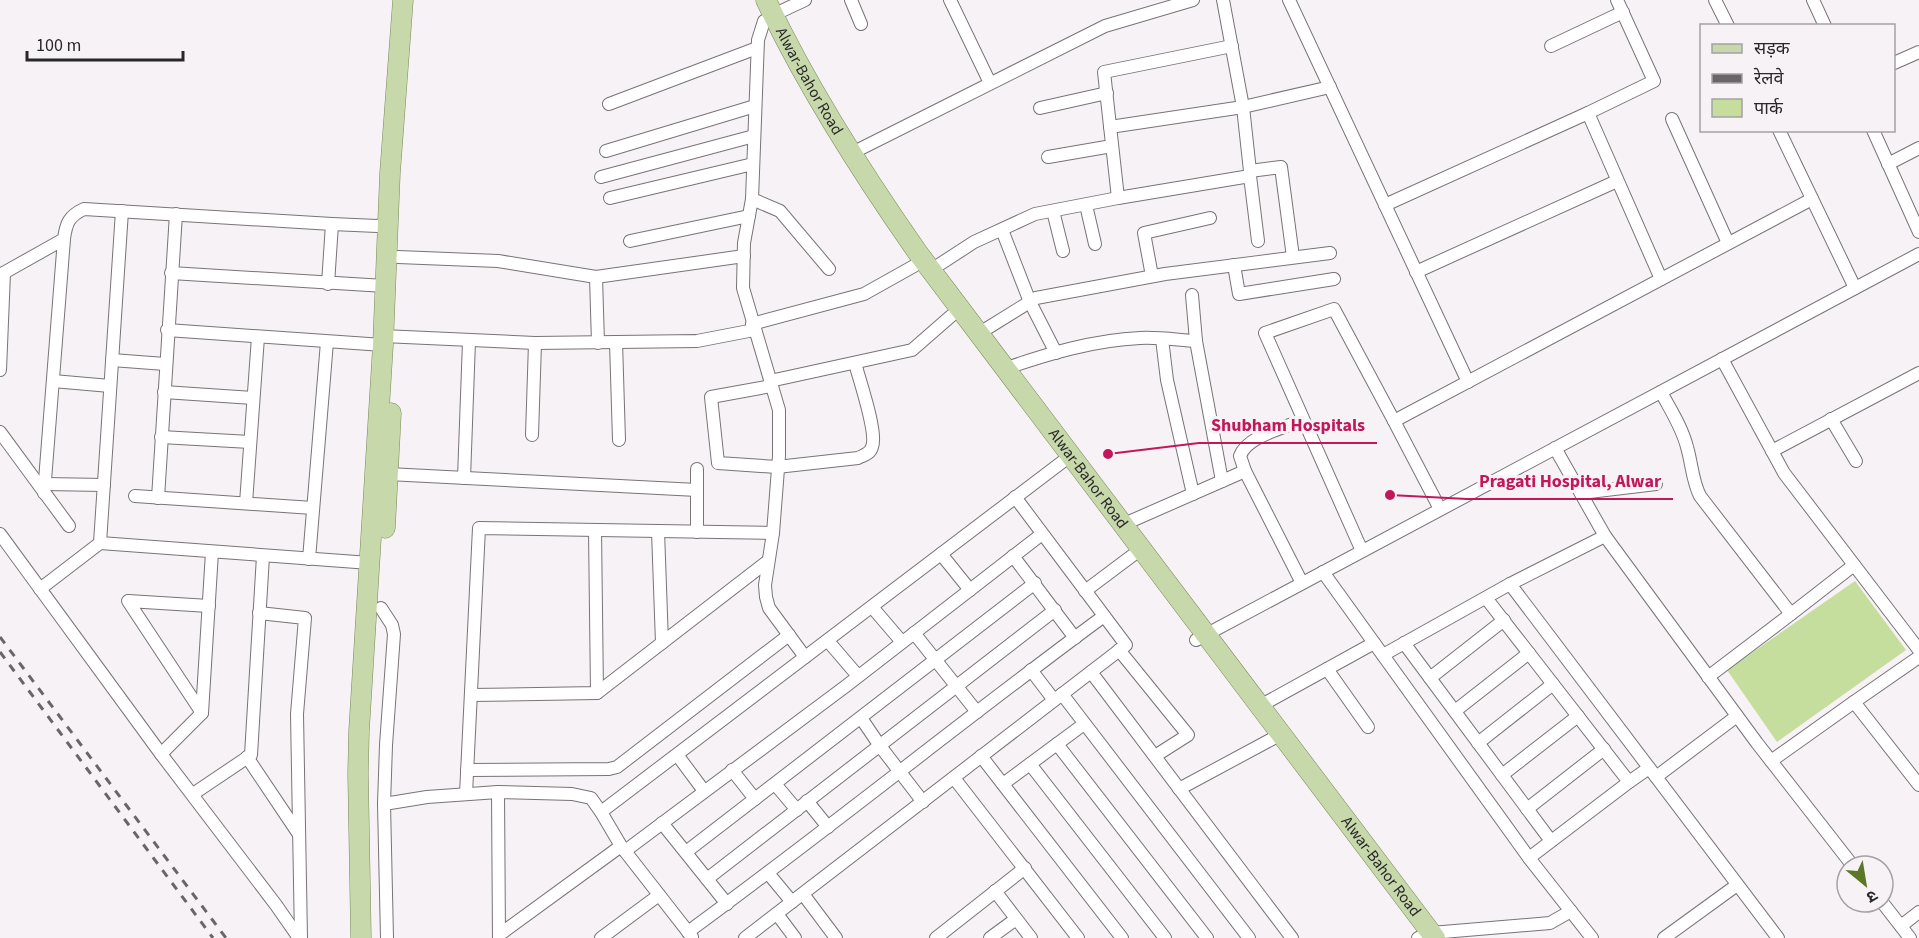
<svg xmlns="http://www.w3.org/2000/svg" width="1919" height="938" font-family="'Source Sans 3','Noto Sans Devanagari',sans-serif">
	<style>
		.green { fill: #c5de9e }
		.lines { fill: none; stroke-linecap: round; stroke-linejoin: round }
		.minor-casing { stroke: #787377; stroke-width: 14 }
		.primary-casing { stroke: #788a59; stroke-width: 21 }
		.minor { stroke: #fff; stroke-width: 12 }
		.primary { stroke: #c7d8ab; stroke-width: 20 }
		.rail { stroke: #696668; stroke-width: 3; stroke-dasharray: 8 8; stroke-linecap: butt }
		.labels { text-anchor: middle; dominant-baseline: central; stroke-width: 6; stroke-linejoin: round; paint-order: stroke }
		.street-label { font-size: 16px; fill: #292829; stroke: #f7f2f6 }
		.leader { fill: none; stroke: #c2185b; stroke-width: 2 }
		.callout-dot { fill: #c2185b; stroke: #f7f2f6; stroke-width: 2 }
		.callout-label { font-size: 18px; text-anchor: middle; font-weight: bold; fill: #c2185b; stroke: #f7f2f6; stroke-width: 6; stroke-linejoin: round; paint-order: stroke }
	</style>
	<rect width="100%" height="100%" fill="#f7f2f6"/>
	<path class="green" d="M1855 581 1906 650 1777 742 1727 670Z"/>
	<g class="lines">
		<defs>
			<g id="minor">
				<path d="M851 0 861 24"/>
				<path d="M950 0 990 83"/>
				<path d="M1223 0 1243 107 1250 171 1281 167 1293 257"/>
				<path d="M1289 0 1468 382"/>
				<path d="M1617 0 1654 81 1588 113 1661 279"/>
				<path d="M1715 0 1728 26"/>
				<path d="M1813 0 1825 26"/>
				<path d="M773 15 805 0"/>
				<path d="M764 21 758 40 752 199 744 243 743 288 779 410V456L773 533 765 585 766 597 769 608 805 657"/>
				<path d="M1551 46 1623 12"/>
				<path d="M1894 63 1919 52"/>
				<path d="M609 104 757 48"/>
				<path d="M1040 108 1107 93"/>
				<path d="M1672 119 1728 243"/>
				<path d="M1110 127 1243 107 1330 87"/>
				<path d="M1779 130 1855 288"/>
				<path d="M1873 130 1919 232"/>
				<path d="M606 151 755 106"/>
				<path d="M852 153 1105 26 1193 0"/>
				<path d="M1048 157 1112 146"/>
				<path d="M1888 164 1919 148"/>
				<path d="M601 177 754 136"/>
				<path d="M610 198 753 164"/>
				<path d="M1118 198 1104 72 1232 46"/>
				<path d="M752 199 780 211 829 269"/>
				<path d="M1086 205 1095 244"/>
				<path d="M1385 205 1588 113"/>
				<path d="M1053 211 1063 251"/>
				<path d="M1002 230 1030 302 1056 353"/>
				<path d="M630 241 749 216"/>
				<path d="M398 257 498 261 596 277 744 256"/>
				<path d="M1234 265 1239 294 1334 279"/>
				<path d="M931 270 974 242 1035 214 1118 198 1250 176 1258 241"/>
				<path d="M1416 272 1617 181"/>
				<path d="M171 273 385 286"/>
				<path d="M0 275 64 239C66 223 69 216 84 209L332 224 377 226 388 224"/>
				<path d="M1152 276 1144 233 1210 218"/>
				<path d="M596 277 598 343"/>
				<path d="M328 284 332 224"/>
				<path d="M1192 295 1196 341 1222 481"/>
				<path d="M752 324 864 294 914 266"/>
				<path d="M167 330 383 345"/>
				<path d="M978 334 1036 298 1165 274 1330 253"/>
				<path d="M383 336 535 343 697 341 754 330"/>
				<path d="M1162 339 1167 380 1193 494"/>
				<path d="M616 342 619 440"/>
				<path d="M1722 359 1784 473 1919 650"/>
				<path d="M112 360 165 364"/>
				<path d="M1004 369C1047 354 1094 340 1140 338 1159 337 1178 340 1196 341"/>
				<path d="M0 370 4 273"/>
				<path d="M53 381 110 386"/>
				<path d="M770 381 912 350 951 316"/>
				<path d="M771 386 711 397 718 463 777 467 858 458C864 455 870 454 872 447 878 433 859 379 855 363"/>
				<path d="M164 392 253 398"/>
				<path d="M1661 392C1670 409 1682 427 1687 447 1692 464 1692 480 1700 496L1791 614 1854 565"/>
				<path d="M1831 419 1856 461"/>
				<path d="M0 432 69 526"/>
				<path d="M532 435 535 343"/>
				<path d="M161 437 250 442"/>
				<path d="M1555 448 1605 536 1757 743 1853 866"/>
				<path d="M1772 451 1919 373"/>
				<path d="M697 469V532"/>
				<path d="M1245 471 1302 583"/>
				<path d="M388 474 697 490"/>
				<path d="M464 478 469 341"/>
				<path d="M45 484 104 485"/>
				<path d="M44 493 64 239"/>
				<path d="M1581 493 1656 484"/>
				<path d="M135 496 313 508"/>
				<path d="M158 498 176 214"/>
				<path d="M246 503 258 337"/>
				<path d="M1440 509 1394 421 1812 199"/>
				<path d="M1122 525 1245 471 1240 456C1247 436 1284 428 1303 420"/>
				<path d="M595 530 597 693"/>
				<path d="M658 531 662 643"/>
				<path d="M0 534 161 754 276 905 299 938"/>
				<path d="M100 543 370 563"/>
				<path d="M1362 551 1265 333 1334 309 1394 421"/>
				<path d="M941 554 970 590"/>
				<path d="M1013 556 1075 638"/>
				<path d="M309 559 327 342"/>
				<path d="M1323 572 1529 858 1592 938"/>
				<path d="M1510 584 1778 938"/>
				<path d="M40 589 100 543 122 211"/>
				<path d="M1085 591 1133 555"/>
				<path d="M1486 598 1629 782"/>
				<path d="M872 607 902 642"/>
				<path d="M381 608 392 625 394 634 386 745 384 804 387 938"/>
				<path d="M259 613 305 618 297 714 301 938"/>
				<path d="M914 633 977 712"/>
				<path d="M1196 640 1919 254"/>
				<path d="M828 641 858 676"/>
				<path d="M1404 643 1551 841"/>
				<path d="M1119 650 1188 735 1155 756"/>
				<path d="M1383 655 1510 584 1605 536"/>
				<path d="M1327 669 1368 727"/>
				<path d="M1031 670 1054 700"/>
				<path d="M1091 672 1292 938"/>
				<path d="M1708 677 1791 614"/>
				<path d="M1430 678 1504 620"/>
				<path d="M1062 694 1249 938"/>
				<path d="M471 695 597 693 768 561"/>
				<path d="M1854 702 1919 657"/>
				<path d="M1260 706 1374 643"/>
				<path d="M1455 711 1529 653"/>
				<path d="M202 713 128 601 209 606"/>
				<path d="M861 718 880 746 923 802"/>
				<path d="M1478 743 1553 684"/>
				<path d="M1057 744 1207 938"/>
				<path d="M161 754 202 713 212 552"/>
				<path d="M678 756 704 791"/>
				<path d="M981 756 1122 938"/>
				<path d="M247 757 298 833"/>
				<path d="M1771 761 1854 702 1919 785"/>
				<path d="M1030 764 1165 938"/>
				<path d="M467 770 609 769 617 767 789 635"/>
				<path d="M732 770 755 799"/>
				<path d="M1502 775 1578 716"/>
				<path d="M1656 777 1737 716"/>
				<path d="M954 778 1078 938"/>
				<path d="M775 784 797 810"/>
				<path d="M1003 784 1084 724"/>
				<path d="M1179 789 1272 739"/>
				<path d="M498 792 499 938"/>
				<path d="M193 794 251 755 263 556"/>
				<path d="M466 794 479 528 773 533"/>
				<path d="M807 801 828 827"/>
				<path d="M384 804 427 797 498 792 572 794 591 798 601 812 1070 456"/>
				<path d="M1527 809 1604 749"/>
				<path d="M601 812 621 846 692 937"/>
				<path d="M662 823 727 904"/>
				<path d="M625 851 846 686 1042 534"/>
				<path d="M686 852 1035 583"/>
				<path d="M1529 858 1629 782 1649 768"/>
				<path d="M768 873 792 902"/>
				<path d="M707 879 1055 610"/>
				<path d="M995 891 1031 938"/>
				<path d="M803 894 836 938"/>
				<path d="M1882 902 1910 938"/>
				<path d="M777 914 795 938"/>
				<path d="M1901 926 1919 912"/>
				<path d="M688 932C829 829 964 719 1104 616"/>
				<path d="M499 935 621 846"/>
				<path d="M601 938 659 895"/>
				<path d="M745 938 1126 645 1015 497"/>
				<path d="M936 938 1025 868"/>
				<path d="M990 938 1016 919"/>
				<path d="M1418 938 1431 933 1550 923 1571 911"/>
				<path d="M1664 938 1737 885"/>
			</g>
			<g id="primary">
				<path id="s1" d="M766 0C808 89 862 173 918 253L1435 938"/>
				<path d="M385 528 391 413"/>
				<path d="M361 938 358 773 359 731 383 345 390 173 403 0"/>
			</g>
		</defs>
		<use href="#minor" class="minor-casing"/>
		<use href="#primary" class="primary-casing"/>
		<use href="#minor" class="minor"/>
		<use href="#primary" class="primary"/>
		<g class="rail">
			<path d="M0 637 226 938"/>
			<path d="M0 652 213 938"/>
		</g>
	</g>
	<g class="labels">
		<g class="street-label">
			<text stroke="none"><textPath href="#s1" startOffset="92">Alwar-Bahor Road</textPath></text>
			<text stroke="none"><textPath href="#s1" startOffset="578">Alwar-Bahor Road</textPath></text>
			<text stroke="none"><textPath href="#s1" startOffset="1064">Alwar-Bahor Road</textPath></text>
		</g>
	</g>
	<path class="leader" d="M1108 454L1199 443H1377M1390 495L1467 499H1673"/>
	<g class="callout-dot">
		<circle cx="1108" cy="454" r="6"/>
		<circle cx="1390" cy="495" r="6"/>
	</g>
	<g class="callout-label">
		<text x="1288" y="431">Shubham Hospitals</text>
		<text x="1570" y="487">Pragati Hospital, Alwar</text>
	</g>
	<rect x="1700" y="24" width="195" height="108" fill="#f7f2f6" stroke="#a5a1a4" stroke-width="1.5"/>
	<rect x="1712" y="44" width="30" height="9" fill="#c7d8ab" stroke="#a5a1a4" stroke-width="1.5"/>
	<text x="1754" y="54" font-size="18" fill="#292829">सड़क</text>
	<rect x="1712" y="74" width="30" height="9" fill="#696668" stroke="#a5a1a4" stroke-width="1.5"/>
	<text x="1754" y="84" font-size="18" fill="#292829">रेलवे</text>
	<rect x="1712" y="99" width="30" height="18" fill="#c5de9e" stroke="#a5a1a4" stroke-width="1.5"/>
	<text x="1754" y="114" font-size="18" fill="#292829">पार्क</text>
	<g transform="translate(1865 884) rotate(150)"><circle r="28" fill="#f7f2f6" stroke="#a5a1a4" stroke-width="1.5"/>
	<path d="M0-4.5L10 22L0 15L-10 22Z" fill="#5d7729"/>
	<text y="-9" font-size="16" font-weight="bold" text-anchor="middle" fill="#292829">उ</text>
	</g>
	<path d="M27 51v9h156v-9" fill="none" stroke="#292829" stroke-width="3"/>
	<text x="36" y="51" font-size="18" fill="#292829" stroke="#f7f2f6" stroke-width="4.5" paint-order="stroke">100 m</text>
</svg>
